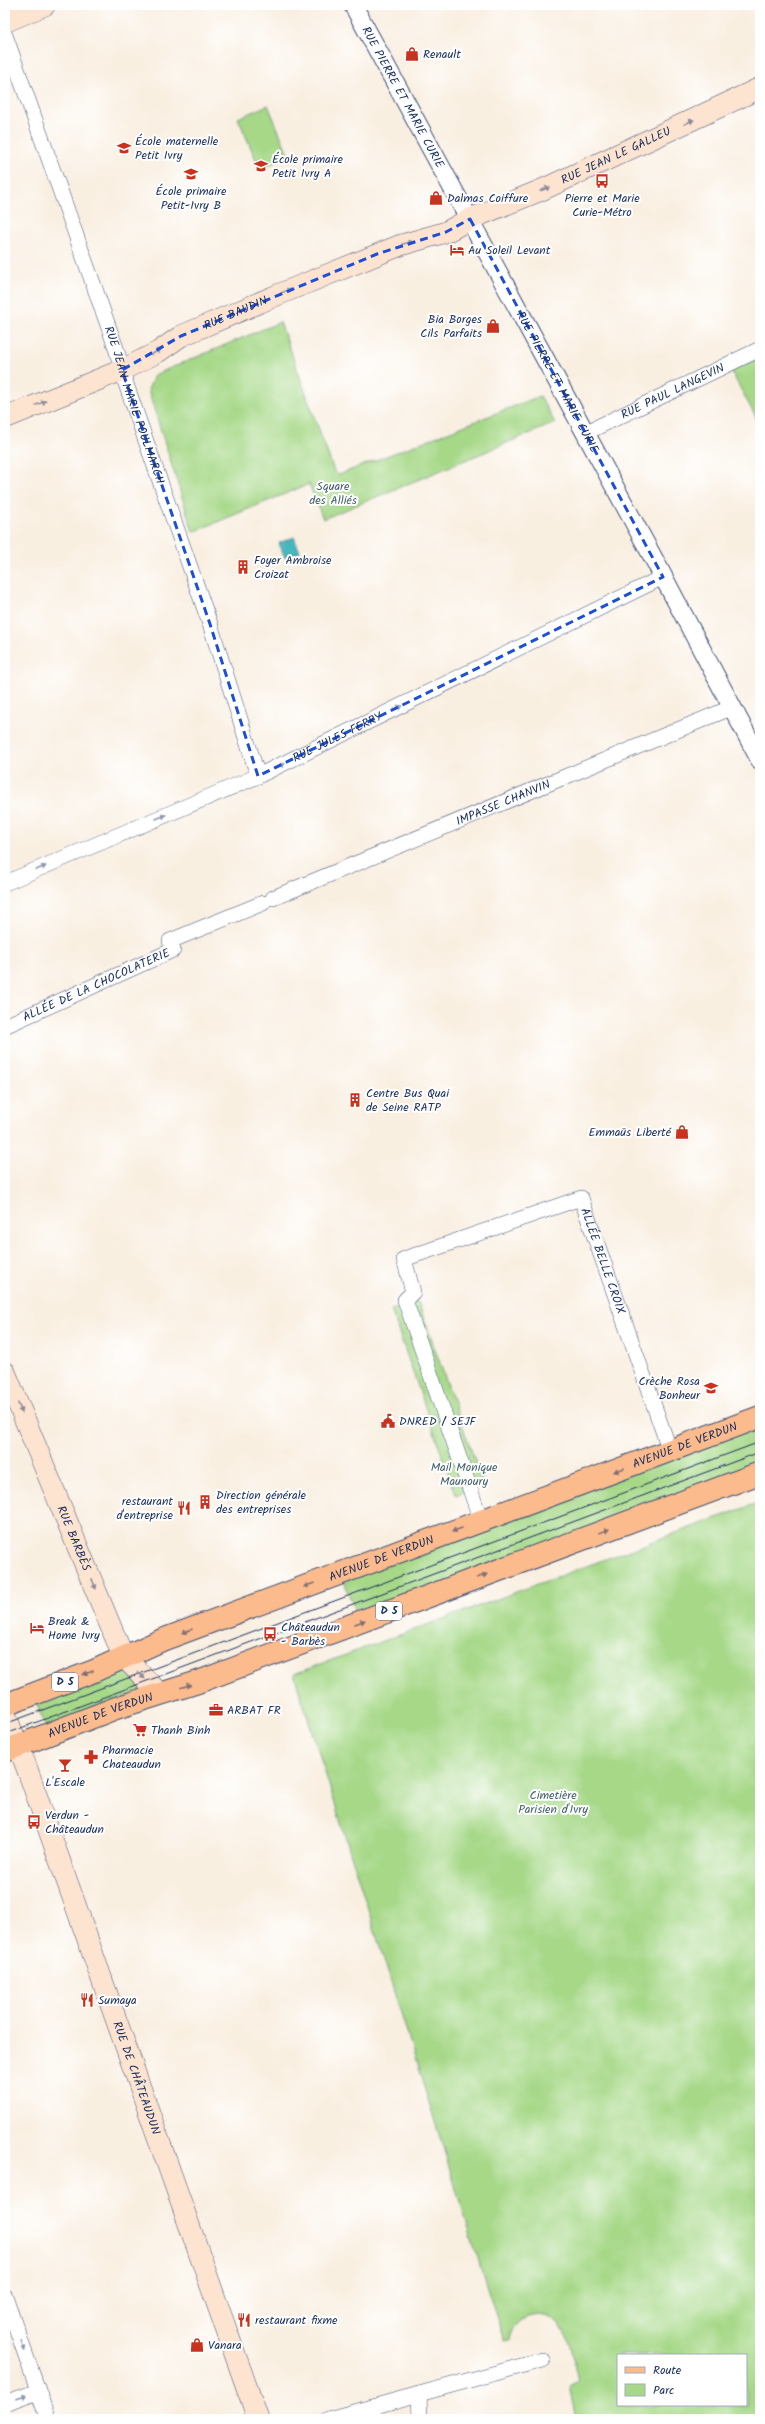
<svg xmlns="http://www.w3.org/2000/svg" width="765" height="2424" font-family="Kalam,sans-serif">
	<style>
		.green { fill: #a6d887; stroke: #608472; fill-rule: evenodd }
		.water { fill: #47b7be; stroke: #31738e }
		.lines { fill: none; stroke-linecap: round; stroke-linejoin: round }
		.minor-casing { stroke: #3c4c72; stroke-width: 16 }
		.tertiary-casing { stroke: #3c4c72; stroke-width: 20 }
		.secondary-casing { stroke: #3c4c72; stroke-width: 22 }
		.primary-casing { stroke: #3c4c72; stroke-width: 24 }
		.minor { stroke: #fff; stroke-width: 15 }
		.tertiary { stroke: #fff; stroke-width: 18 }
		.secondary { stroke: #fde4d1; stroke-width: 21 }
		.primary { stroke: #fbbb8d; stroke-width: 22 }
		.tram { stroke: #1b2f5e; stroke-width: 1 }
		.oneway { fill: #8c8a98 }
		.oneway2 { fill: #8d97ae }
		.oneway3 { fill: #806e73 }
		.marked { fill: none; stroke: #1d4ed8; stroke-width: 3; stroke-dasharray: 8 5; stroke-linejoin: round }
		.labels { text-anchor: middle; dominant-baseline: central; stroke-width: 4; stroke-linejoin: round; paint-order: stroke }
		.shield { fill: #fff; stroke: #5f6d8e; stroke-width: 1 }
		.shield-label { font-size: 11px; font-weight: bold; fill: #1b2f5e }
		.poi-label { font-size: 12px; fill: #1b2f5e; stroke: #fff; text-anchor: start }
		.street-label { font-size: 12px; fill: #1b2f5e; stroke: #fff }
		.park-label { font-size: 12px; fill: #45626a; stroke: #fff }
	</style>
	<rect width="100%" height="100%" fill="#fff"/>
	<filter id="ink" filterUnits="userSpaceOnUse"><feTurbulence type="fractalNoise" baseFrequency=".025" numOctaves="2"/><feDisplacementMap in="SourceGraphic" scale="8" xChannelSelector="R" yChannelSelector="G"/><feConvolveMatrix kernelMatrix="1 2 1 2 8 2 1 2 1" color-interpolation-filters="sRGB"/></filter>
	<filter id="wash" filterUnits="userSpaceOnUse"><feTurbulence type="fractalNoise" baseFrequency=".012" numOctaves="4" result="noise"/><feDisplacementMap in="SourceGraphic" scale="16" xChannelSelector="R" yChannelSelector="G"/><feGaussianBlur stdDeviation="0.9" result="paint"/><feColorMatrix in="noise" values="0 0 0 0 0 0 0 0 0 0 0 0 0 0 0 0 0 1.4 0 .05"/><feComposite in="paint" operator="in"/></filter>
	<g filter="url(#wash)">
		<rect width="100%" height="100%" fill="#f9efe1"/>
		<g class="green">
			<path d="M268 105 289 156 260 169 238 118Z"/>
			<path d="M280 322 334 471 338 475 540 396 555 423 323 519 309 484 193 532 148 390 154 375Z"/>
			<path d="M760 357V425L731 371Z"/>
			<path d="M418 1302 483 1483 456 1495 391 1310Z"/>
			<path d="M760 1426V1467L357 1617 344 1581Z"/>
			<path d="M760 1502V2419H577L570 2386 579 2381C573 2355 567 2306 528 2317 517 2320 511 2329 509 2340L504 2341 294 1674ZM618 2355H746V2405H618Z"/>
			<path d="M123 1669 145 1689 46 1728 36 1702Z"/>
		</g>
		<path class="water" d="M294 537 300 552 285 558 279 543Z"/>
	</g>
	<g filter="url(#ink)">
		<g class="lines">
			<defs>
				<g id="minor">
					<path id="s1" d="M5 35 116 348 126 384 210 624 258 776"/>
					<path id="s2" d="M585 433 760 349"/>
					<path id="s3" d="M5 883 258 776 663 577"/>
					<path id="s4" d="M273 898 733 707"/>
					<path id="s5" d="M5 1026 173 950 170 941 263 903"/>
					<path id="s6" d="M481 1521 405 1300 413 1292 404 1259 581 1198 670 1451"/>
					<path d="M5 2296 48 2419"/>
					<path d="M419 2394 420 2419"/>
					<path d="M5 2403 38 2391"/>
					<path d="M328 2419 543 2360"/>
				</g>
				<g id="tertiary">
					<path id="s7" d="M353 5 656 563 760 760"/>
				</g>
				<g id="secondary">
					<path d="M5 22 45 5"/>
					<path id="s8" d="M5 418 122 370 158 352 181 336 282 293 401 245 446 232 470 219 544 189 760 88"/>
					<path id="s9" d="M5 1372 123 1656 159 1693"/>
					<path id="s10" d="M5 1714 25 1763 258 2419"/>
				</g>
				<g id="primary">
					<path id="s11" d="M5 1705 94 1671 162 1640 760 1417"/>
					<path id="s12" d="M5 1751 116 1708 198 1682 760 1473"/>
				</g>
			</defs>
			<use href="#minor" class="minor-casing"/>
			<use href="#tertiary" class="tertiary-casing"/>
			<use href="#secondary" class="secondary-casing"/>
			<use href="#primary" class="primary-casing"/>
			<use href="#minor" class="minor"/>
			<use href="#tertiary" class="tertiary"/>
			<use href="#secondary" class="secondary"/>
			<use href="#primary" class="primary"/>
			<g class="tram">
				<path d="M5 1724 760 1442"/>
				<path d="M5 1734 760 1452"/>
			</g>
		</g>
		<defs><path id="oneway-solid" d="M-6-.8H1V-3.2L6.5 0L1 3.2V.8H-6Z"/></defs>
		<g class="oneway">
			<use href="#oneway-solid" transform="translate(689 122) rotate(-26)"/>
			<use href="#oneway-solid" transform="translate(545 189) rotate(-23)"/>
			<use href="#oneway-solid" transform="translate(407 243) rotate(-15)"/>
			<use href="#oneway-solid" transform="translate(286 291) rotate(-22)"/>
			<use href="#oneway-solid" transform="translate(156 352) rotate(-27)"/>
			<use href="#oneway-solid" transform="translate(41 403) rotate(-22)"/>
			<use href="#oneway-solid" transform="translate(20 1408) rotate(67)"/>
			<use href="#oneway-solid" transform="translate(94 1584) rotate(68)"/>
			<use href="#oneway-solid" transform="translate(141 1675) rotate(44)"/>
		</g>
		<g class="oneway2">
			<use href="#oneway-solid" transform="translate(397 708) rotate(-26)"/>
			<use href="#oneway-solid" transform="translate(280 766) rotate(-26)"/>
			<use href="#oneway-solid" transform="translate(161 817) rotate(-23)"/>
			<use href="#oneway-solid" transform="translate(41 868) rotate(-23)"/>
			<use href="#oneway-solid" transform="translate(23 2346) rotate(71)"/>
			<use href="#oneway-solid" transform="translate(22 2397) rotate(-19)"/>
		</g>
		<g class="oneway3">
			<use href="#oneway-solid" transform="translate(619 1470) rotate(160)"/>
			<use href="#oneway-solid" transform="translate(457 1530) rotate(159)"/>
			<use href="#oneway-solid" transform="translate(604 1531) rotate(-20)"/>
			<use href="#oneway-solid" transform="translate(482 1576) rotate(-20)"/>
			<use href="#oneway-solid" transform="translate(309 1585) rotate(160)"/>
			<use href="#oneway-solid" transform="translate(360 1622) rotate(-21)"/>
			<use href="#oneway-solid" transform="translate(187 1631) rotate(160)"/>
			<use href="#oneway-solid" transform="translate(88 1673) rotate(159)"/>
			<use href="#oneway-solid" transform="translate(186 1686) rotate(-16)"/>
		</g>
	</g>
	<path class="marked" d="M470 219 663 577 258 776 210 624 122 370 181 336 377 254 446 232Z"/>
	<defs>
		<symbol id="shop-bare" viewBox="-9 -9 18 18"><path d="M-5-2.5h2.3a2.7 3.5 0 0 1 5.4 0H5L5.5 6h-11ZM-1.5-2.5h3a1.5 2.3 0 0 0-3 0Z" fill="#c8321e" stroke="#fff" stroke-width="2.5" paint-order="stroke"/></symbol>
		<symbol id="school-bare" viewBox="-9 -9 18 18"><path d="M0-5L7-2L0 1L-7-2ZM-4 1L0 2.5L4 1V4Q0 6-4 4Z" fill="#c8321e" stroke="#fff" stroke-width="2.5" paint-order="stroke"/></symbol>
		<symbol id="bus-bare" viewBox="-9 -9 18 18"><path d="M-5-6H5V4H4V6H2V4H-2V6H-4V4H-5ZM-3.5-4V0h7V-4ZM-3.5 1.2v1.5H-2V1.2ZM2 1.2v1.5H3.5V1.2Z" fill="#c8321e" stroke="#fff" stroke-width="2.5" paint-order="stroke"/></symbol>
		<symbol id="hotel-bare" viewBox="-9 -9 18 18"><path d="M-6-4.5h1.5V1H6V5H4.5V3h-9V5H-6ZM-4 0a1.8 1.8 0 1 1 3.6 0ZM.5 0V-2.5h3Q6-2.5 6 0Z" fill="#c8321e" stroke="#fff" stroke-width="2.5" paint-order="stroke"/></symbol>
		<symbol id="building-bare" viewBox="-9 -9 18 18"><path d="M-4-6H4V6H1V3H-1V6H-4ZM-2.5-4.3h1.7v1.8h-1.7ZM.8-4.3h1.7v1.8H.8ZM-2.5-1h1.7V.8h-1.7ZM.8-1h1.7V.8H.8Z" fill="#c8321e" stroke="#fff" stroke-width="2.5" paint-order="stroke"/></symbol>
		<symbol id="civic-bare" viewBox="-9 -9 18 18"><path d="M-.6-6.5H3V-4.5H.6V-3L4-1V1h2V6H-6V1h2V-1L-.6-3ZM-1.2 2.5V6h2.4V2.5Z" fill="#c8321e" stroke="#fff" stroke-width="2.5" paint-order="stroke"/></symbol>
		<symbol id="restaurant-bare" viewBox="-9 -9 18 18"><path d="M-5-6h1v4h1v-4h1v4h1v-4h1v5L-1.5 .5V6h-2V.5L-5-1ZM5-6V6H3V1.5H1.5Q1.5-4 5-6Z" fill="#c8321e" stroke="#fff" stroke-width="2.5" paint-order="stroke"/></symbol>
		<symbol id="office-bare" viewBox="-9 -9 18 18"><path d="M-6-3h4V-5.5h4V-3h4V5H-6ZM-1-4.5V-3h2v-1.5ZM-6 0V1H6V0Z" fill="#c8321e" stroke="#fff" stroke-width="2.5" paint-order="stroke"/></symbol>
		<symbol id="supermarket-bare" viewBox="-9 -9 18 18"><path d="M-6-5.5h2.5l.6 2H6L4.5 2H-2.5L-4.4-4H-6ZM-1.5 3.2a1.3 1.3 0 1 0 .1 0ZM3 3.2a1.3 1.3 0 1 0 .1 0Z" fill="#c8321e" stroke="#fff" stroke-width="2.5" paint-order="stroke"/></symbol>
		<symbol id="pharmacy-bare" viewBox="-9 -9 18 18"><path d="M-2-6h4v4h4v4h-4v4h-4v-4h-4v-4h4Z" fill="#c8321e" stroke="#fff" stroke-width="2.5" paint-order="stroke"/></symbol>
		<symbol id="bar-bare" viewBox="-9 -9 18 18"><path d="M-6-5H6L.8 .8V4.5H3.5V6h-7V4.5H-.8V.8Z" fill="#c8321e" stroke="#fff" stroke-width="2.5" paint-order="stroke"/></symbol>
	</defs>
	<g fill-rule="evenodd">
		<use href="#shop-bare" x="402" y="44" width="20" height="20"/>
		<use href="#school-bare" x="114" y="138" width="20" height="20"/>
		<use href="#school-bare" x="251" y="156" width="20" height="20"/>
		<use href="#school-bare" x="181" y="164" width="20" height="20"/>
		<use href="#bus-bare" x="592" y="171" width="20" height="20"/>
		<use href="#shop-bare" x="426" y="188" width="20" height="20"/>
		<use href="#hotel-bare" x="447" y="240" width="20" height="20"/>
		<use href="#shop-bare" x="483" y="316" width="20" height="20"/>
		<use href="#building-bare" x="233" y="557" width="20" height="20"/>
		<use href="#building-bare" x="345" y="1090" width="20" height="20"/>
		<use href="#shop-bare" x="672" y="1122" width="20" height="20"/>
		<use href="#school-bare" x="701" y="1378" width="20" height="20"/>
		<use href="#civic-bare" x="378" y="1411" width="20" height="20"/>
		<use href="#building-bare" x="195" y="1492" width="20" height="20"/>
		<use href="#restaurant-bare" x="174" y="1498" width="20" height="20"/>
		<use href="#hotel-bare" x="27" y="1618" width="20" height="20"/>
		<use href="#bus-bare" x="260" y="1624" width="20" height="20"/>
		<use href="#office-bare" x="206" y="1700" width="20" height="20"/>
		<use href="#supermarket-bare" x="130" y="1720" width="20" height="20"/>
		<use href="#pharmacy-bare" x="81" y="1747" width="20" height="20"/>
		<use href="#bar-bare" x="55" y="1755" width="20" height="20"/>
		<use href="#bus-bare" x="24" y="1812" width="20" height="20"/>
		<use href="#restaurant-bare" x="77" y="1990" width="20" height="20"/>
		<use href="#restaurant-bare" x="234" y="2310" width="20" height="20"/>
		<use href="#shop-bare" x="187" y="2335" width="20" height="20"/>
	</g>
	<g class="labels">
		<g class="shield">
			<rect x="376" y="1602" width="26" height="18" rx="3"/>
			<rect x="52" y="1673" width="26" height="18" rx="3"/>
		</g>
		<g class="shield-label">
			<text x="389" y="1611">D 5</text>
			<text x="65" y="1682">D 5</text>
		</g>
		<g class="poi-label">
			<text x="423" y="54">Renault</text>
			<text x="135" y="141">École maternelle<tspan x="135" dy="14">Petit Ivry</tspan></text>
			<text x="272" y="159">École primaire<tspan x="272" dy="14">Petit Ivry A</tspan></text>
			<text x="191" y="191" text-anchor="middle">École primaire<tspan x="191" dy="14">Petit-Ivry B</tspan></text>
			<text x="447" y="198">Dalmas Coiffure</text>
			<text x="602" y="198" text-anchor="middle">Pierre et Marie<tspan x="602" dy="14">Curie-Métro</tspan></text>
			<text x="468" y="250">Au Soleil Levant</text>
			<text x="482" y="319" text-anchor="end">Bia Borges<tspan x="482" dy="14">Cils Parfaits</tspan></text>
			<text x="254" y="560">Foyer Ambroise<tspan x="254" dy="14">Croizat</tspan></text>
			<text x="366" y="1093">Centre Bus Quai<tspan x="366" dy="14">de Seine RATP</tspan></text>
			<text x="671" y="1132" text-anchor="end">Emmaüs Liberté</text>
			<text x="700" y="1381" text-anchor="end">Crèche Rosa<tspan x="700" dy="14">Bonheur</tspan></text>
			<text x="399" y="1421">DNRED / SEJF</text>
			<text x="216" y="1495">Direction générale<tspan x="216" dy="14">des entreprises</tspan></text>
			<text x="173" y="1501" text-anchor="end">restaurant<tspan x="173" dy="14">d'entreprise</tspan></text>
			<text x="48" y="1621">Break &amp;<tspan x="48" dy="14">Home Ivry</tspan></text>
			<text x="281" y="1627">Châteaudun<tspan x="281" dy="14">- Barbès</tspan></text>
			<text x="227" y="1710">ARBAT FR</text>
			<text x="151" y="1730">Thanh Binh</text>
			<text x="102" y="1750">Pharmacie<tspan x="102" dy="14">Chateaudun</tspan></text>
			<text x="65" y="1782" text-anchor="middle">L'Escale</text>
			<text x="45" y="1815">Verdun -<tspan x="45" dy="14">Châteaudun</tspan></text>
			<text x="98" y="2000">Sumaya</text>
			<text x="255" y="2320">restaurant fixme</text>
			<text x="208" y="2345">Vanara</text>
		</g>
		<g class="street-label">
			<text stroke="none"><textPath href="#s7" startOffset="105">RUE PIERRE ET MARIE CURIE</textPath></text>
			<text stroke="none"><textPath href="#s8" startOffset="666">RUE JEAN LE GALLEU</textPath></text>
			<text stroke="none"><textPath href="#s8" startOffset="254">RUE BAUDIN</textPath></text>
			<text stroke="none"><textPath href="#s7" startOffset="429">RUE PIERRE ET MARIE CURIE</textPath></text>
			<text stroke="none"><textPath href="#s2" startOffset="97">RUE PAUL LANGEVIN</textPath></text>
			<text stroke="none"><textPath href="#s1" startOffset="392">RUE JEAN-MARIE POULMARCH</textPath></text>
			<text stroke="none"><textPath href="#s3" startOffset="363">RUE JULES FERRY</textPath></text>
			<text stroke="none"><textPath href="#s4" startOffset="249">IMPASSE CHANVIN</textPath></text>
			<text stroke="none"><textPath href="#s5" startOffset="100">ALLÉE DE LA CHOCOLATERIE</textPath></text>
			<text stroke="none"><textPath href="#s6" startOffset="533">ALLÉE BELLE CROIX</textPath></text>
			<text stroke="none"><textPath href="#s11" startOffset="728">AVENUE DE VERDUN</textPath></text>
			<text stroke="none"><textPath href="#s9" startOffset="180">RUE BARBÈS</textPath></text>
			<text stroke="none"><textPath href="#s11" startOffset="404">AVENUE DE VERDUN</textPath></text>
			<text stroke="none"><textPath href="#s12" startOffset="102">AVENUE DE VERDUN</textPath></text>
			<text stroke="none"><textPath href="#s10" startOffset="387">RUE DE CHÂTEAUDUN</textPath></text>
		</g>
		<g class="park-label">
			<text x="333" y="486">Square<tspan x="333" dy="14">des Alliés</tspan></text>
			<text x="464" y="1467">Mail Monique<tspan x="464" dy="14">Maunoury</tspan></text>
			<text x="553" y="1795">Cimetière<tspan x="553" dy="14">Parisien d'Ivry</tspan></text>
		</g>
	</g>
	<rect width="765" height="2424" fill="none" stroke="#fff" stroke-width="20"/>
	<rect x="617" y="2354" width="130" height="52" fill="#ffffff" stroke="#a4acbf"/>
	<rect x="625" y="2367" width="20" height="6" fill="#fbbb8d" stroke="#a4acbf"/>
	<text x="653" y="2374" font-size="12" fill="#1b2f5e">Route</text>
	<rect x="625" y="2384" width="20" height="12" fill="#a6d887" stroke="#a4acbf"/>
	<text x="653" y="2394" font-size="12" fill="#1b2f5e">Parc</text>
</svg>
